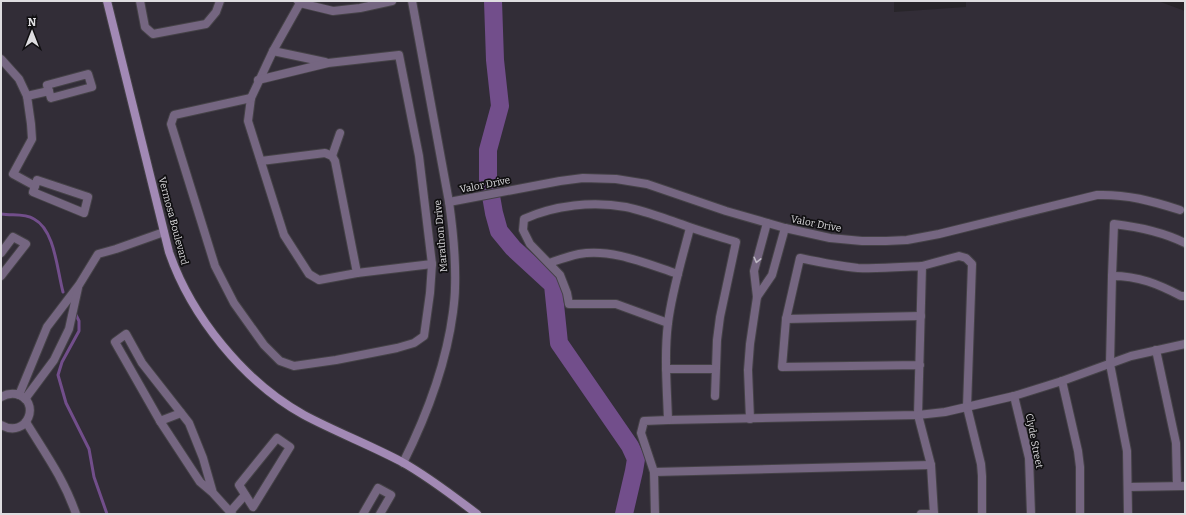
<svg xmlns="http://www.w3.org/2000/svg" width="1186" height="515" font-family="Bitter,serif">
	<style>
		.built { fill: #322d37 }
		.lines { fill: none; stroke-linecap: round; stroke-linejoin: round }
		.stream { stroke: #724e8b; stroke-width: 3 }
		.river { stroke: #724e8b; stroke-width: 18 }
		.street-casing { stroke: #454247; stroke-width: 10 }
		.secondary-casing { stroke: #454247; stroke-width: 10 }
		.street { stroke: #756681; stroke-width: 8 }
		.secondary { stroke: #a289b5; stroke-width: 8 }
		.oneway { stroke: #beb9c4 }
		.labels { text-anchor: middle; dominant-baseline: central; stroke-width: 3.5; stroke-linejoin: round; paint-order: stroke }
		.street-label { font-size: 10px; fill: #dedde0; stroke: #100f11 }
	</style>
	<rect width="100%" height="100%" fill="#28252a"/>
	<path class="built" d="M1 1H894V12L966 7V1H1158L1185 11V514H1Z"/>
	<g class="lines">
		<g class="stream">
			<path d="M1 214C12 216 24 213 34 219 55 230 57 270 63 292"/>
			<path d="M76 315 79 321V331L62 362 58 375 66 403 89 449 94 477 107 514"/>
		</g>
		<path class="river" d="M493 1 495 60 500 106 488 150V179L494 213 499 231 513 248 553 285 559 343 630 446 636 459 634 471 624 514"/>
		<defs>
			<g id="street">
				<path d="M140 1 145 27 153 34 206 24 216 12 220 1"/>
				<path d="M298 1 300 3 333 11 360 8 392 1"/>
				<path d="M300 3 273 51 251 98 248 121 284 235 309 274 319 280 357 273 432 264"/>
				<path d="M273 51 325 62"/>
				<path d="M1 59 19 79 27 96 31 124 32 139 13 174 35 186"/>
				<path d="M88 74 92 87 51 98 47 85Z"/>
				<path d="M27 96 49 91"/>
				<path d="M251 98 174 115 171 124 215 266 234 303 264 345 280 361 294 366 336 360 397 348 414 343 424 336 430 293 432 264 419 156 399 55 328 63 258 80"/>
				<path d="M332 156 340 133"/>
				<path d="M261 161 325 153 332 156 335 161 357 273"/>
				<path d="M37 180 88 197 84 213 33 192Z"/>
				<path d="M449 202 560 181 583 178 616 179 647 184 726 211 785 228 830 238 862 241H886L907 240 939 234 1097 195C1127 194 1152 201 1180 210"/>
				<path d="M1 253 13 237 26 244 1 276"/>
				<path d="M549 263C558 260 569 256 579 254 612 248 647 264 678 274"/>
				<path d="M922 266 959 256 966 258 972 264 967 407 981 464 982 476V514"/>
				<path d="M1112 276 1114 224C1139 227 1163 232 1185 243"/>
				<path d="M757 297 772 275 785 228"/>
				<path d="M786 319 921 316"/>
				<path d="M668 323 616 304H569L567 293 560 275 530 244 523 230 524 219C555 205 593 201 626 207 645 211 663 218 681 224 699 231 718 236 736 242L720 317 717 340 715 396"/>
				<path d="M1156 350 1176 443 1177 486"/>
				<path d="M920 365 782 367 786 319 800 258C819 262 838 266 858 268 879 269 901 267 922 266L918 415 931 465 934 514"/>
				<path d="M666 369H715"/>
				<path d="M1062 381 1078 451 1080 467V514"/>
				<path d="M19 395 47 327 79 285 98 254 116 249 164 232"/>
				<path d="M1014 396 1029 458 1031 514"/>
				<path d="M1 397C6 394 10 393 16 394 42 400 28 440 1 425"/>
				<path d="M25 399 54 360 69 329 78 288"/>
				<path d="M750 419 748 370 750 344 757 297 754 271 767 223"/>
				<path d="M668 420 918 415 945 412 1014 396 1062 381 1131 356 1185 344"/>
				<path d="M160 421 181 413"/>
				<path d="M26 422C45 453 64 479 76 514"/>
				<path d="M277 438 290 447 253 507 239 485Z"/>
				<path d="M403 463C427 415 446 366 453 312 454 304 455 296 455 288 456 259 453 230 449 202L412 1"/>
				<path d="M654 472 931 465"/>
				<path d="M1128 487 1185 486"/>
				<path d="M213 493 203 458 189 423 142 363 126 334 115 342 160 421 200 482 213 493 232 514"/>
				<path d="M230 512 245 495"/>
				<path d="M363 514 378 488 391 495 380 514"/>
				<path d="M655 514 654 472 641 433 644 421 668 420C667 388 664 355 668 323 672 291 682 259 690 228"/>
				<path d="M921 514H934"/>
				<path d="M1128 514 1127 451 1110 364 1112 276C1139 276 1158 284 1181 296H1185"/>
			</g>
			<path id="secondary" d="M107 1 169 252C191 316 244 382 304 415 336 432 370 445 402 462 429 477 453 496 477 514"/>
		</defs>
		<use href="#street" class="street-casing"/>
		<use href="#secondary" class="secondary-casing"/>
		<use href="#street" class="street"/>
		<use href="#secondary" class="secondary"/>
	</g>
	<defs><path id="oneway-chevron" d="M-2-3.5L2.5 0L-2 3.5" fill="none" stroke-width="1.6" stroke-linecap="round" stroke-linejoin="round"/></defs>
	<use class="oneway" href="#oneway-chevron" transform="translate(757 260) rotate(104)"/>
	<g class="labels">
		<g class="street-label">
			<text transform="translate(485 185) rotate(-11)">Valor Drive</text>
			<text transform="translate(173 221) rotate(75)">Vermosa Boulevard</text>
			<text transform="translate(816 224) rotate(11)">Valor Drive</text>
			<text transform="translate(441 236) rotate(-95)">Marathon Drive</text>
			<text transform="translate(1034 441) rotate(79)">Clyde Street</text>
		</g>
	</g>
	<rect width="1186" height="515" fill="none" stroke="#dedde0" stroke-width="4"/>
	<g transform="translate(32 32)" stroke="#100f11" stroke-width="3" paint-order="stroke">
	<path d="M0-3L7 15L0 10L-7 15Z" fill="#dedde0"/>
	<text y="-6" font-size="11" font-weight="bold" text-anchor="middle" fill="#dedde0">N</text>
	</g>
</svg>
